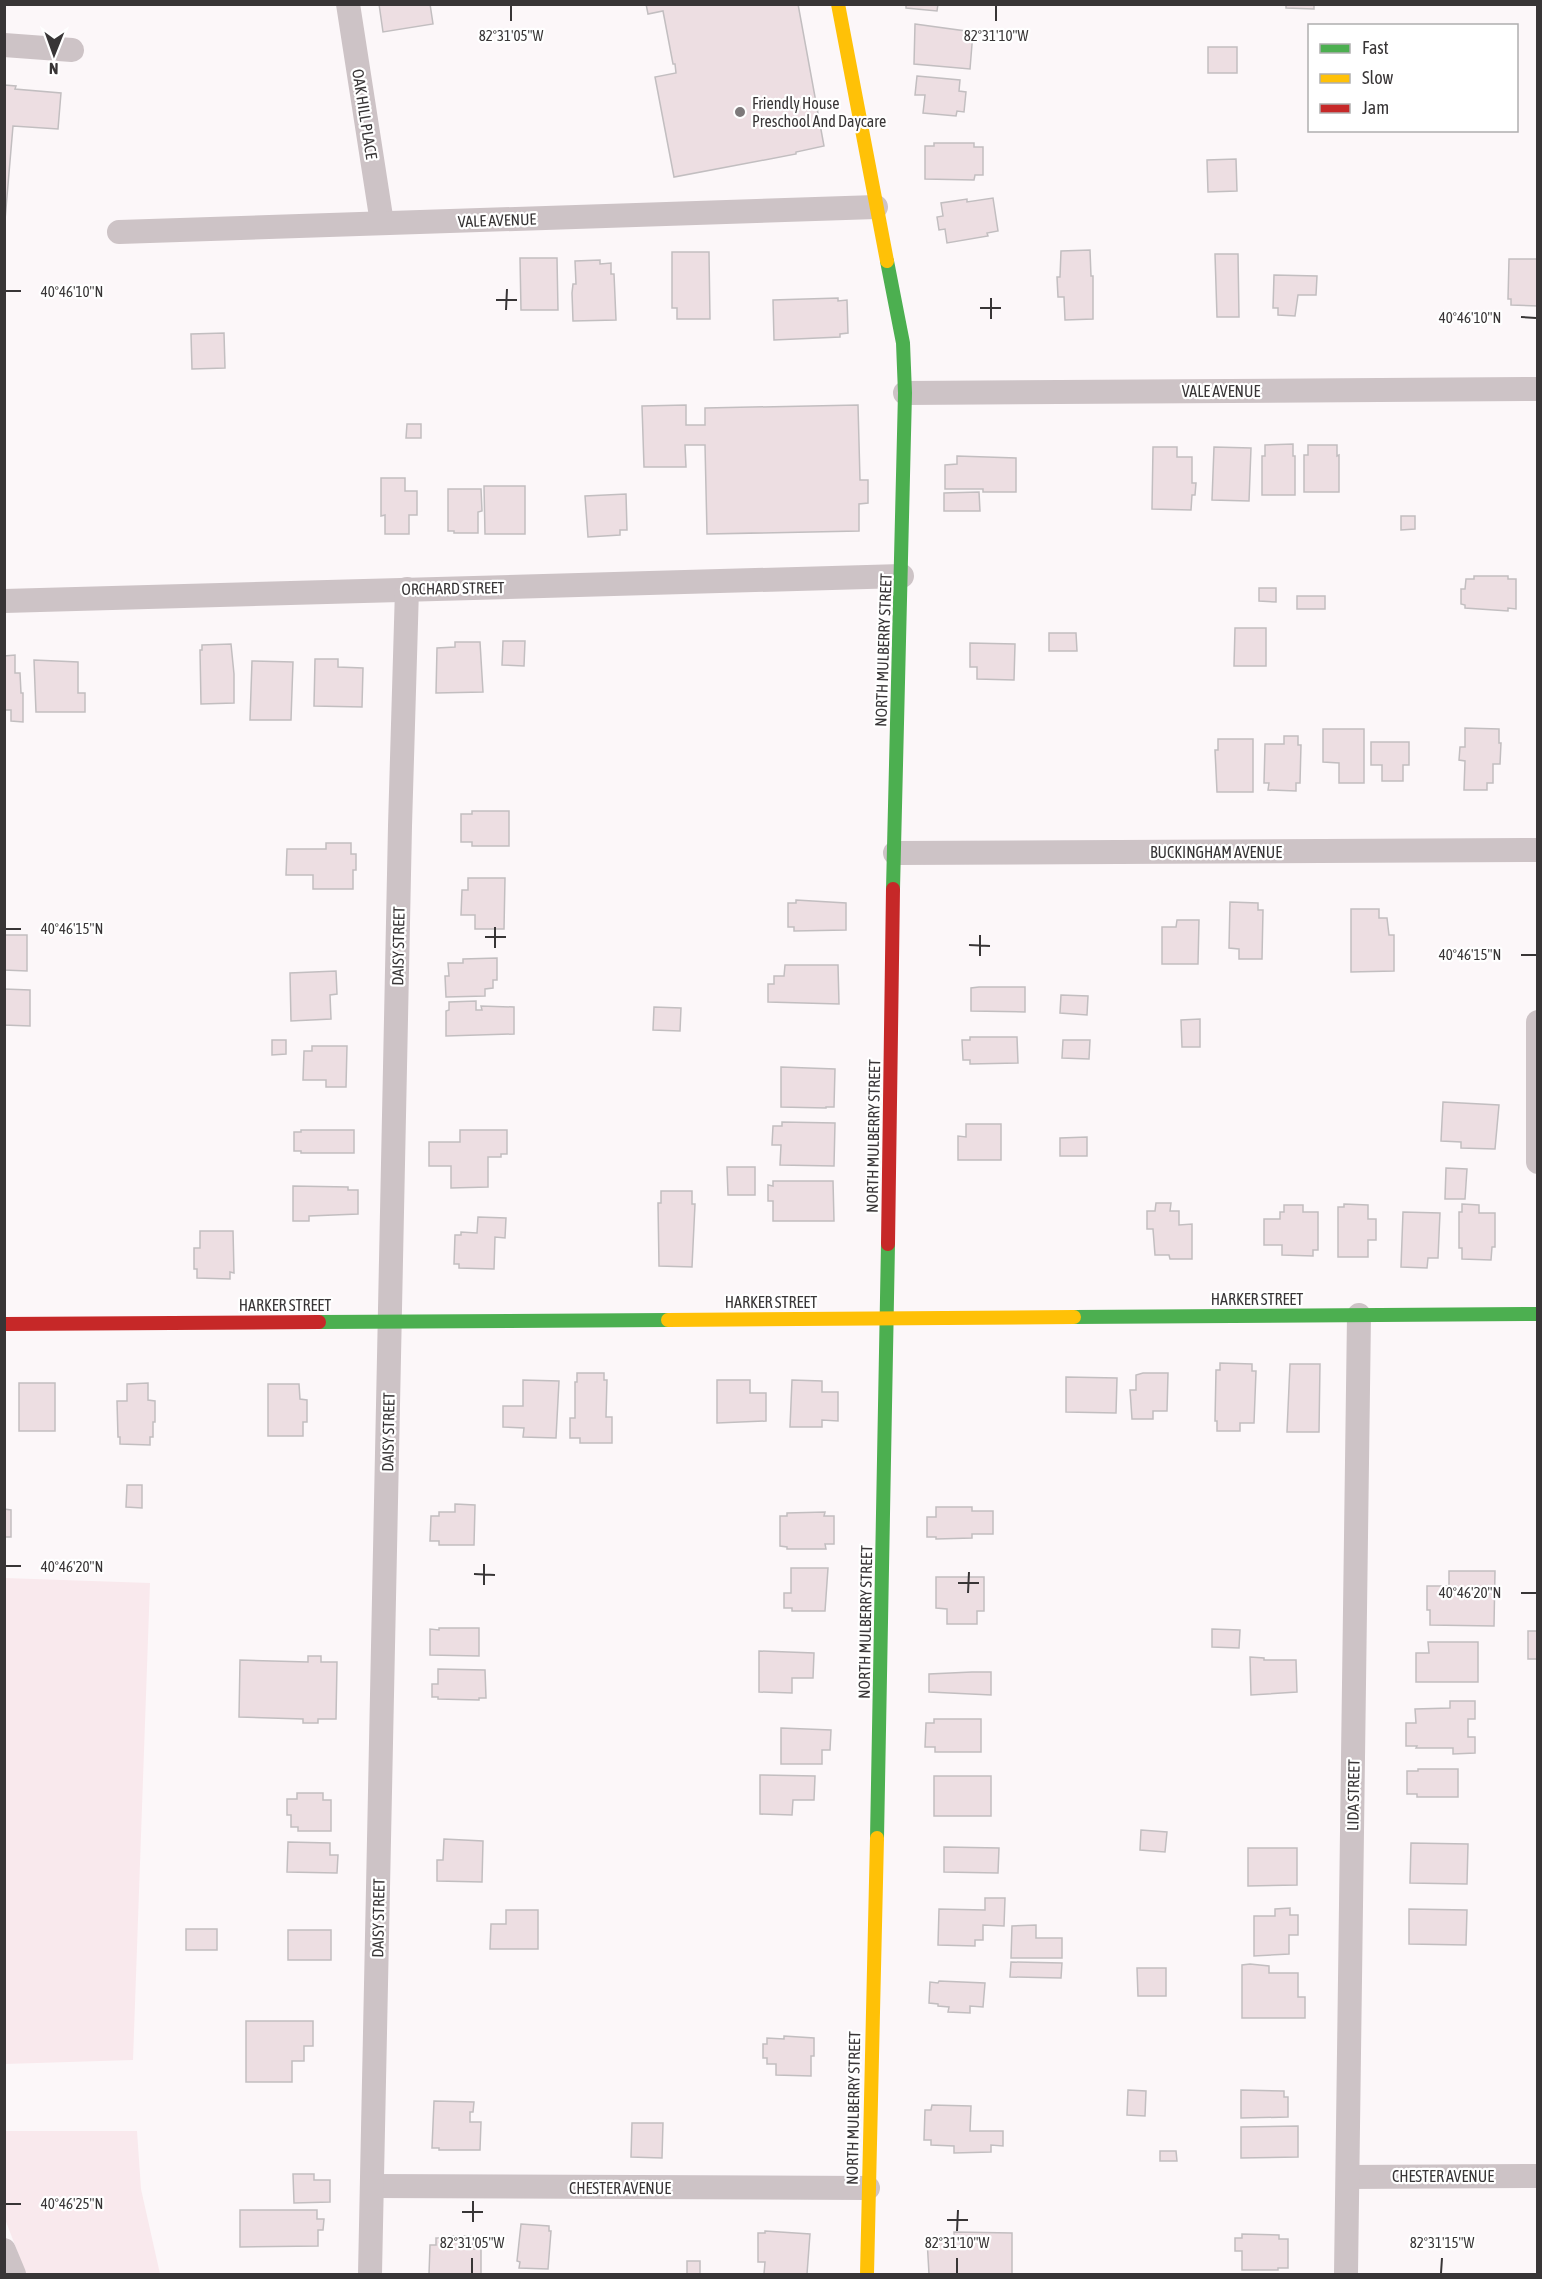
<svg xmlns="http://www.w3.org/2000/svg" width="1542" height="2279" font-family="'Asap Condensed',sans-serif">
	<style>
		.green { fill: #f9e9ed }
		.building { fill: #eddee2; stroke: #c2bec0; stroke-width: 1.5 }
		.lines { fill: none; stroke-linecap: round; stroke-linejoin: round }
		.street { stroke: #cdc3c6; stroke-width: 24 }
		.fast { stroke: #4caf50; stroke-width: 14 }
		.slow { stroke: #ffc107; stroke-width: 14 }
		.jam { stroke: #c62828; stroke-width: 14 }
		.ticks { fill: none; stroke: #383536; stroke-width: 2 }
		.poi-dot { fill: #7d797a; stroke: #fff; stroke-width: 2 }
		.labels { text-anchor: middle; dominant-baseline: central; stroke-width: 4.5; stroke-linejoin: round; paint-order: stroke }
		.poi-label { font-size: 16px; fill: #383536; stroke: #fff; text-anchor: start }
		.street-label { font-size: 16px; fill: #383536; stroke: #fff }
		.ticks-label { font-size: 15px; text-anchor: middle; fill: #383536; stroke: #fff; stroke-width: 4.5; stroke-linejoin: round; paint-order: stroke }
	</style>
	<rect width="100%" height="100%" fill="#fcf7f9"/>
	<g class="green">
		<path d="M5 1578 150 1583 133 2060 5 2064Z"/>
		<path d="M5 2131H137L141 2189 160 2274H26L5 2219Z"/>
	</g>
	<g class="building">
		<path d="M379 4H430L433 24 383 32Z"/>
		<path d="M646 4H798L824 146 796 152V154L674 177 655 77 676 73 675 64H673L663 11 648 14Z"/>
		<path d="M906 4H938L937 11 906 8Z"/>
		<path d="M1286 4H1314V9L1286 8Z"/>
		<path d="M915 24 973 32 970 69 914 64Z"/>
		<rect x="1208" y="47" width="29" height="26"/>
		<path d="M917 76 960 80 959 91 966 92 964 112 957 111 956 116 923 113 925 95H915Z"/>
		<path d="M4 85 16 86 15 89 61 93 58 129 13 126 5 220Z"/>
		<path d="M934 143H974V147H983V175H975L974 180 925 179V146H934Z"/>
		<path d="M1236 159 1237 191 1208 192 1207 160Z"/>
		<path d="M993 198 998 231 987 233 988 236 947 243 945 229 939 230 937 217 943 216 941 203 967 199V202Z"/>
		<path d="M1090 250 1091 276H1093V319L1065 320 1064 297H1058L1057 277H1060L1061 251Z"/>
		<path d="M672 252H709L710 319H677V308H672Z"/>
		<path d="M1215 254H1238L1239 317H1217Z"/>
		<path d="M520 258H557L558 310H521Z"/>
		<path d="M1509 259H1538V306L1511 305V299H1508Z"/>
		<path d="M600 260V264L611 263V274H614L616 320 573 321 572 293 573 284H576L575 261Z"/>
		<path d="M1274 275 1317 276 1316 295H1298L1295 316 1278 315V308H1273Z"/>
		<path d="M838 298V301L847 300 848 333 840 334V337L774 340 773 300Z"/>
		<path d="M224 333 225 368 192 369 191 334Z"/>
		<path d="M686 405V425H705V408L858 405 860 480H868V503L859 504V531L707 534 705 445H685L686 467H644L642 406Z"/>
		<path d="M407 424H421V438H406Z"/>
		<path d="M1293 444V456H1295V495H1262V456H1265V445Z"/>
		<path d="M1308 445H1337V456L1339 455V492H1304V455H1308Z"/>
		<path d="M1153 447H1177V457H1192V483H1196L1195 495H1192L1191 510 1152 509Z"/>
		<path d="M1214 447 1251 448 1249 501 1212 500Z"/>
		<path d="M957 456 1016 458V492H983V489H945V465L957 464Z"/>
		<path d="M381 478H405V491H417V515H409V534H385V515L381 516Z"/>
		<path d="M484 486H525V534H485Z"/>
		<path d="M448 489H481L482 511 478 512V533H454V531H448Z"/>
		<path d="M979 492 980 511H944V493Z"/>
		<path d="M626 494 627 530H620V535L588 537 585 496Z"/>
		<path d="M1401 516H1415V529L1401 530Z"/>
		<path d="M1474 576H1508V579H1516V609L1508 608V611L1465 608V605L1461 604V589H1465L1466 579H1474Z"/>
		<path d="M1259 588H1276V602L1259 601Z"/>
		<rect x="1297" y="596" width="28" height="13"/>
		<path d="M1235 628H1266V666H1234Z"/>
		<path d="M1049 633H1076L1077 651H1049Z"/>
		<path d="M503 641H525L524 666 502 665Z"/>
		<path d="M455 642H480L483 692 436 693 437 648 455 647Z"/>
		<path d="M970 643 1015 644 1014 680 977 679V667H970Z"/>
		<path d="M231 644 234 674V703L201 704 200 650H202V645Z"/>
		<path d="M15 655V673H20L21 693H23V722L11 721V710H4V656Z"/>
		<path d="M315 659H338V667L363 668 362 707 314 706Z"/>
		<path d="M34 660 78 662V693H85V712H36Z"/>
		<path d="M252 661 293 662 291 720H250Z"/>
		<path d="M1465 728 1499 729V743H1501L1500 764H1493V783H1487V790H1464L1465 761 1459 760 1460 747H1465Z"/>
		<path d="M1323 729H1364V783H1339V763L1323 762Z"/>
		<path d="M1284 736H1298V745H1301L1300 783H1296V791L1268 790 1269 783H1264L1265 744H1284Z"/>
		<path d="M1218 739H1253V792H1217L1215 750H1218Z"/>
		<path d="M1371 742H1409V765H1403V781H1382V765H1371Z"/>
		<path d="M472 811H509V846H472V842H461V814H472Z"/>
		<path d="M326 843H351V854H356V870H353V889H313V875H286L287 849H326Z"/>
		<path d="M468 878H505L504 929H475V915H461L462 890H468Z"/>
		<path d="M796 900 846 903V930L794 931V927H788V903H796Z"/>
		<path d="M1230 902 1258 903V910H1263L1262 959H1239V949L1229 948Z"/>
		<path d="M1351 909H1379V918H1387L1389 935H1394V971L1351 972Z"/>
		<path d="M1177 920H1199L1198 964H1162V927H1176Z"/>
		<path d="M4 935H27V971L4 970Z"/>
		<path d="M497 958V980H493V988L485 989V996L446 997 445 976H449L448 963H463V959Z"/>
		<path d="M785 965H838L839 1004 768 1002V984H774V976H784Z"/>
		<path d="M336 971 337 994 330 995 331 1019 291 1021 290 973Z"/>
		<path d="M979 987H1025V1012L971 1011V988Z"/>
		<path d="M4 989 30 990V1026L4 1025Z"/>
		<path d="M1061 995 1088 996 1087 1015 1060 1013Z"/>
		<path d="M476 1001V1010H482L481 1006 514 1007V1034L446 1036V1011L449 1010V1002Z"/>
		<path d="M654 1007 681 1008 680 1031 653 1030Z"/>
		<path d="M1200 1019V1047H1182L1181 1020Z"/>
		<path d="M970 1037H1017L1018 1063 970 1064V1060H963L962 1040H970Z"/>
		<path d="M272 1040H286V1054L272 1055Z"/>
		<path d="M1063 1040H1090L1089 1059 1062 1058Z"/>
		<path d="M312 1046H347L346 1087H326V1080H303L304 1051H312Z"/>
		<path d="M781 1067 835 1069 834 1107H826V1108L781 1107Z"/>
		<path d="M1443 1102 1499 1105 1495 1149 1461 1148V1142L1441 1141Z"/>
		<path d="M782 1122 835 1123 834 1166 780 1165 781 1145H772L773 1126H782Z"/>
		<path d="M966 1124H1001V1160H958V1136L966 1137Z"/>
		<path d="M301 1130H354V1153H301V1151H294V1132H301Z"/>
		<path d="M460 1130H507V1154H501V1157H488V1187L451 1188V1166H429V1142H460Z"/>
		<path d="M1087 1137V1156H1060V1138Z"/>
		<path d="M727 1167H755V1195H728Z"/>
		<path d="M1446 1168 1467 1169 1465 1199H1445Z"/>
		<path d="M773 1181H833L834 1221H773V1201H768V1185L773 1186Z"/>
		<path d="M293 1186 348 1187V1190H358V1214L309 1216V1221H293Z"/>
		<path d="M661 1191H692V1204H695L692 1267 659 1266 658 1203H661Z"/>
		<path d="M1156 1203H1171L1170 1211H1179V1225L1192 1224V1259H1170L1169 1255H1155L1153 1229H1147V1211H1155Z"/>
		<path d="M1344 1204 1368 1205V1219H1376V1240H1368V1257H1338V1207H1344Z"/>
		<path d="M1462 1204 1479 1205V1213H1495V1247H1492L1491 1260 1462 1259V1248H1459V1212H1462Z"/>
		<path d="M1284 1205H1303V1212H1318V1250H1313V1256L1282 1255V1245H1264V1219H1280V1212H1284Z"/>
		<path d="M1403 1212 1440 1213 1438 1258H1428L1427 1268 1401 1267Z"/>
		<path d="M478 1217 506 1218 505 1238 495 1237 494 1269 459 1268V1264H454L455 1235H461V1232L477 1233Z"/>
		<path d="M200 1231H233L234 1273 230 1272V1279L197 1278V1269H194V1248H200Z"/>
		<path d="M1220 1363 1252 1364V1371H1256L1254 1423H1240V1431H1217V1421H1215L1216 1370H1220Z"/>
		<path d="M1290 1364H1320L1319 1432H1287Z"/>
		<path d="M577 1373H604V1380H607L606 1417H612V1443H580V1438H570V1418H575V1382H577Z"/>
		<path d="M1143 1373H1168L1167 1411H1153V1419H1132L1130 1390H1136V1375Z"/>
		<path d="M1066 1377 1117 1378 1116 1413 1066 1412Z"/>
		<path d="M523 1380 559 1381 556 1438 523 1437 524 1428 503 1427V1406H523Z"/>
		<path d="M717 1380H750V1393H766V1421L717 1423Z"/>
		<path d="M792 1380 822 1381V1392H838V1421L822 1420V1427H790Z"/>
		<rect x="19" y="1383" width="36" height="48"/>
		<path d="M148 1383V1400L155 1401V1422H153V1437H150V1445L120 1444V1437H118L117 1401H127V1384Z"/>
		<path d="M268 1384H299L300 1399 307 1400V1422H303V1436H268Z"/>
		<path d="M127 1485H142V1508L126 1507Z"/>
		<path d="M455 1504 475 1505 474 1545H439V1541H430L431 1516H439V1512H455Z"/>
		<path d="M936 1507H972V1511H993V1534H972V1538L936 1539V1537H927V1517H936Z"/>
		<path d="M4 1509 11 1510V1537H4Z"/>
		<path d="M825 1512 824 1516H834V1544H825L826 1549H787V1547L780 1546V1516H787V1513Z"/>
		<path d="M791 1568H828L825 1611H792V1608H784V1593H791Z"/>
		<path d="M1449 1571H1495L1494 1626 1430 1625V1610H1427V1586H1449Z"/>
		<path d="M936 1577H984V1611H977V1624H947V1609L936 1608Z"/>
		<path d="M439 1628H479V1656L430 1655V1629L439 1630Z"/>
		<path d="M1212 1629 1240 1630 1239 1648 1212 1647Z"/>
		<rect x="1528" y="1631" width="10" height="28"/>
		<path d="M1428 1642H1478V1682H1416V1653H1429Z"/>
		<path d="M759 1651 814 1653 813 1678H792V1693L759 1692Z"/>
		<path d="M308 1656H321V1662H337L336 1719H318V1723H303V1719L239 1717 240 1660 308 1662Z"/>
		<path d="M1250 1657 1264 1658V1660H1296L1297 1692 1251 1695Z"/>
		<path d="M438 1669 485 1670 486 1698H479V1700L438 1699V1697H432V1684H438Z"/>
		<path d="M972 1672H991V1695L929 1692V1674Z"/>
		<path d="M1450 1701H1475V1719H1468V1737H1475V1753L1453 1754V1748H1416L1417 1746H1406V1723H1416L1415 1709 1450 1708Z"/>
		<path d="M934 1719H981V1752H935V1747H925L926 1723H934Z"/>
		<path d="M781 1728 831 1730 830 1750H822V1764H781Z"/>
		<path d="M1418 1769H1458V1797H1417V1794H1407V1771H1418Z"/>
		<path d="M760 1775 815 1776 814 1800H793L792 1815 760 1814Z"/>
		<rect x="934" y="1776" width="57" height="40"/>
		<path d="M297 1793H323V1800H331V1831H298V1827H291V1815H287V1799H297Z"/>
		<path d="M1141 1830 1167 1832 1165 1852 1140 1850Z"/>
		<path d="M444 1839 483 1841 482 1882 437 1881V1860H443Z"/>
		<path d="M288 1842 330 1843V1855H338L337 1873 287 1872Z"/>
		<path d="M1411 1843 1468 1844 1467 1884 1410 1883Z"/>
		<path d="M944 1847 999 1848 998 1873 944 1872Z"/>
		<path d="M1248 1848H1297V1885L1248 1886Z"/>
		<path d="M985 1898H1005L1004 1926 983 1925V1940H975V1946L938 1945 939 1909 985 1910Z"/>
		<path d="M1290 1908V1915H1298V1935H1289V1954L1254 1956V1916H1275V1909Z"/>
		<path d="M1409 1909 1467 1910 1466 1945 1409 1944Z"/>
		<path d="M506 1910H538V1949H490L491 1924H506Z"/>
		<path d="M1036 1925V1938H1062V1958H1011L1012 1926Z"/>
		<rect x="186" y="1929" width="31" height="21"/>
		<rect x="288" y="1930" width="43" height="30"/>
		<path d="M1011 1962 1062 1963 1061 1978 1010 1977Z"/>
		<path d="M1250 1964 1269 1966V1973H1298V1997H1305V2018H1242V1965Z"/>
		<path d="M1137 1968H1166V1996H1138Z"/>
		<path d="M939 1981 985 1983 983 2007 970 2006V2013L948 2012 949 2007 938 2006V2004L929 2003 930 1982 938 1983Z"/>
		<path d="M246 2021H313V2046H304V2061H292V2082H246Z"/>
		<path d="M784 2036 814 2038V2056H811V2076L776 2075V2064H767V2058H763V2044H767V2038L784 2039Z"/>
		<path d="M1128 2090 1146 2091 1145 2116 1127 2115Z"/>
		<path d="M1241 2090 1284 2091V2097H1288V2117L1241 2118Z"/>
		<path d="M434 2101 474 2102 473 2112H470V2122H481L480 2150H439V2148H432Z"/>
		<path d="M932 2105 971 2106 970 2131H1003V2146L991 2145V2152L954 2153V2146L931 2145V2140H924L925 2110H931Z"/>
		<path d="M632 2123H663L662 2158 631 2157Z"/>
		<path d="M1298 2126V2157L1241 2158V2127Z"/>
		<path d="M1160 2151H1176L1177 2161H1160Z"/>
		<path d="M293 2174H314V2180H330V2202L294 2203Z"/>
		<path d="M240 2210H317V2219H324L323 2230H318V2246L240 2247Z"/>
		<path d="M521 2224 549 2226V2231H551L548 2269 519 2268 520 2262 517 2261Z"/>
		<path d="M765 2231 810 2234 807 2274H764L765 2262H758V2233H765Z"/>
		<path d="M954 2232 1012 2233V2274H929L927 2239 954 2238Z"/>
		<path d="M1242 2234 1279 2235V2239H1288V2268H1278V2270H1242V2251H1235V2238H1242Z"/>
		<path d="M452 2236H473V2249H481V2274H429L430 2245H436V2238H452Z"/>
		<rect x="687" y="2261" width="13" height="13"/>
	</g>
	<g class="lines">
		<g class="street">
			<path d="M348 4 382 223"/>
			<path d="M4 45 72 50"/>
			<path d="M119 232 876 207"/>
			<path d="M905 393 1538 389"/>
			<path d="M4 601 902 576"/>
			<path d="M895 853 1538 850"/>
			<path d="M1538 1022V1162"/>
			<path d="M1348 2177 1538 2176"/>
			<path d="M372 2186 868 2188"/>
			<path d="M4 2250 14 2274"/>
			<path d="M370 2274 400 826 407 589"/>
			<path d="M1346 2274 1359 1315"/>
		</g>
		<g class="fast">
			<path d="M887 261 903 343 905 393 893 889"/>
			<path d="M1074 1317 1538 1314"/>
			<path d="M319 1322 668 1320"/>
			<path d="M877 1838 888 1244"/>
		</g>
		<g class="slow">
			<path d="M838 4 887 261"/>
			<path d="M668 1320 1074 1317"/>
			<path d="M867 2274 877 1838"/>
		</g>
		<g class="jam">
			<path d="M888 1244 893 889"/>
			<path d="M4 1324 319 1322"/>
		</g>
	</g>
	<path class="ticks" d="M511 21V6M996 21V6M6 291H21M496 300H517M980 308H1001M506 310 507 289M1521 317 1536 318M991 319V298M6 929H21M485 937H506M969 945 990 946M495 948V927M1521 955H1536M980 956V935M6 1566H21M474 1574 495 1575M958 1583H979M484 1585V1564M968 1593 969 1572M1521 1593H1536M6 2204H21M462 2212H483M947 2220H968M473 2222V2201M957 2231 958 2210M472 2273V2258M957 2273V2258M1441 2273 1442 2258"/>
	<circle class="poi-dot" cx="740" cy="112" r="6"/>
	<g class="labels">
		<g class="poi-label">
			<text x="752" y="103">Friendly House<tspan x="752" dy="18">Preschool And Daycare</tspan></text>
		</g>
		<g class="street-label">
			<text transform="translate(365 114) rotate(81)">OAK HILL PLACE</text>
			<text transform="translate(497 220) rotate(-2)">VALE AVENUE</text>
			<text x="1221" y="391">VALE AVENUE</text>
			<text transform="translate(453 588) rotate(-1)">ORCHARD STREET</text>
			<text transform="translate(883 650) rotate(-88)">NORTH MULBERRY STREET</text>
			<text x="1216" y="852">BUCKINGHAM AVENUE</text>
			<text transform="translate(398 946) rotate(-89)">DAISY STREET</text>
			<text transform="translate(873 1136) rotate(-89)">NORTH MULBERRY STREET</text>
			<text x="1257" y="1299">HARKER STREET</text>
			<text x="771" y="1302">HARKER STREET</text>
			<text x="285" y="1305">HARKER STREET</text>
			<text transform="translate(388 1432) rotate(-89)">DAISY STREET</text>
			<text transform="translate(865 1622) rotate(-89)">NORTH MULBERRY STREET</text>
			<text transform="translate(1353 1795) rotate(-89)">LIDA STREET</text>
			<text transform="translate(378 1918) rotate(-89)">DAISY STREET</text>
			<text transform="translate(853 2108) rotate(-89)">NORTH MULBERRY STREET</text>
			<text x="1443" y="2176">CHESTER AVENUE</text>
			<text x="620" y="2188">CHESTER AVENUE</text>
		</g>
	</g>
	<g class="ticks-label">
		<text x="511" y="41">82°31'05"W</text>
		<text x="996" y="41">82°31'10"W</text>
		<text x="72" y="297">40°46'10"N</text>
		<text x="1470" y="323">40°46'10"N</text>
		<text x="72" y="934">40°46'15"N</text>
		<text x="1470" y="960">40°46'15"N</text>
		<text x="72" y="1572">40°46'20"N</text>
		<text x="1470" y="1598">40°46'20"N</text>
		<text x="72" y="2209">40°46'25"N</text>
		<text x="472" y="2248">82°31'05"W</text>
		<text x="957" y="2248">82°31'10"W</text>
		<text x="1442" y="2248">82°31'15"W</text>
	</g>
	<rect width="1542" height="2279" fill="none" stroke="#383536" stroke-width="12"/>
	<rect x="1308" y="24" width="210" height="108" fill="#ffffff" stroke="#afaeaf" stroke-width="1.5"/>
	<rect x="1320" y="44" width="30" height="9" fill="#4caf50" stroke="#afaeaf" stroke-width="1.5"/>
	<text x="1362" y="54" font-size="18" fill="#383536">Fast</text>
	<rect x="1320" y="74" width="30" height="9" fill="#ffc107" stroke="#afaeaf" stroke-width="1.5"/>
	<text x="1362" y="84" font-size="18" fill="#383536">Slow</text>
	<rect x="1320" y="104" width="30" height="9" fill="#c62828" stroke="#afaeaf" stroke-width="1.5"/>
	<text x="1362" y="114" font-size="18" fill="#383536">Jam</text>
	<g transform="translate(54 54) rotate(181)" stroke="#ffffff" stroke-width="4.5" paint-order="stroke">
	<path d="M0-4.5L10 22L0 15L-10 22Z" fill="#383536"/>
	<text y="-9" font-size="16" font-weight="bold" text-anchor="middle" fill="#383536">N</text>
	</g>
</svg>
